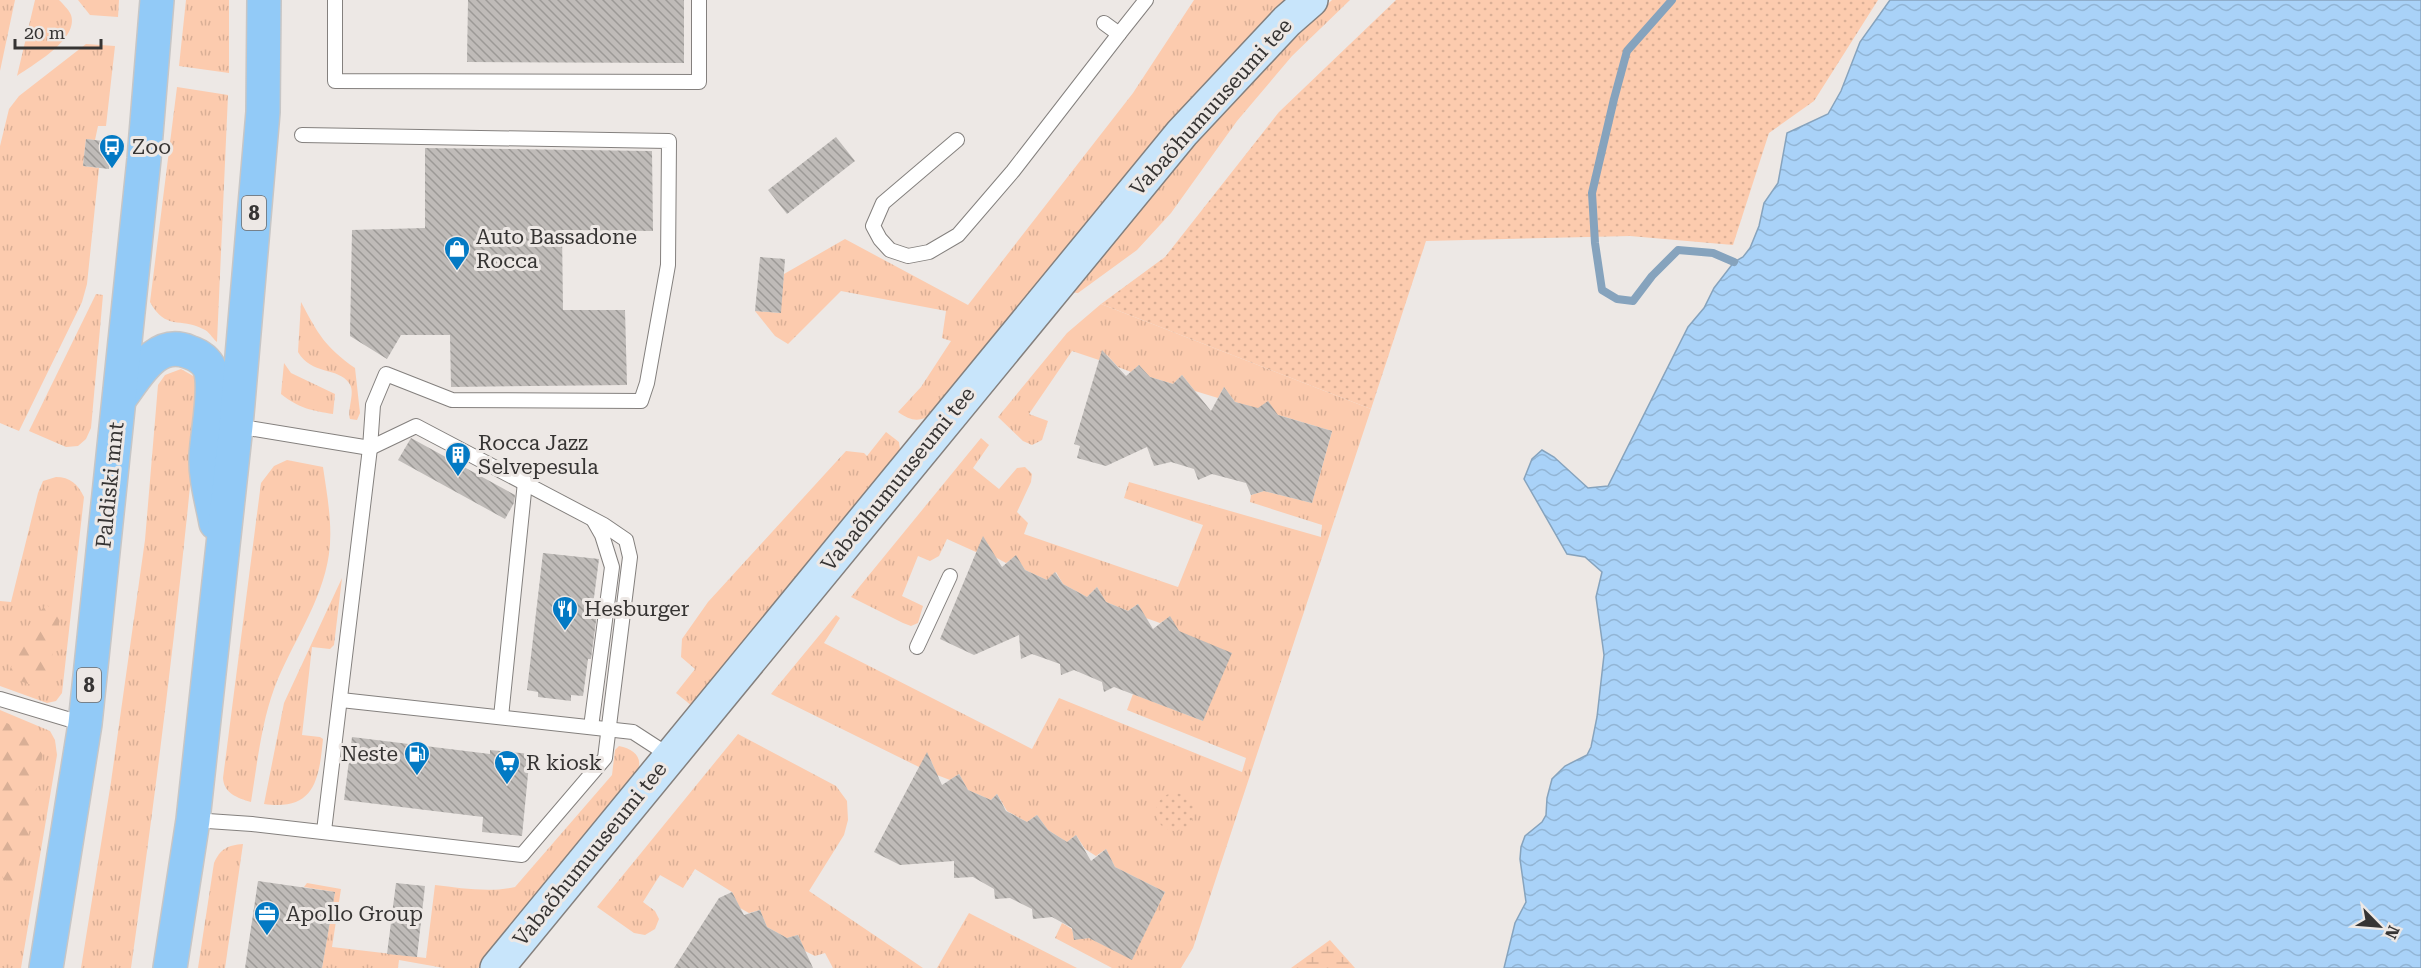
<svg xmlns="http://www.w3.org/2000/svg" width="2421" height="968" font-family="'Roboto Serif',serif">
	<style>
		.grass { fill: url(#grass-tufts) }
		.forest { fill: url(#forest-firs) }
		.wetland { fill: url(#wetland-marsh) }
		.park { fill: url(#park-dots) }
		.water { fill: url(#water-waves); stroke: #86a3bd; stroke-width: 1.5 }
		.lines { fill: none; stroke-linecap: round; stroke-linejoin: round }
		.stream { stroke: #86a3bd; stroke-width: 8 }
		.building { fill: url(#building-back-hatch) }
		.lane-casing { stroke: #84807e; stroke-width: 16 }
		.secondary-casing { stroke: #84807e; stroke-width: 36 }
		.primary-casing { stroke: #c7c6c6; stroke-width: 36 }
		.lane { stroke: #fff; stroke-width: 14 }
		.secondary { stroke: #c8e5fb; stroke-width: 33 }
		.primary { stroke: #92caf7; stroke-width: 33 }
		.labels { text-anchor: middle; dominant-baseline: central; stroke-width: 6; stroke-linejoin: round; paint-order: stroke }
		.shield { fill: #ede8e5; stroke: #6d6a68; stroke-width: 1.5 }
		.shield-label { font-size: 20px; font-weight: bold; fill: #363433 }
		.street-label { font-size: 21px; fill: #363433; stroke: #ede8e5 }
		.poi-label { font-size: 21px; fill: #363433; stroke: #ede8e5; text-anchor: start }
	</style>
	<defs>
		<pattern id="grass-tufts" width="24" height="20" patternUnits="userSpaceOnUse" patternTransform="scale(1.5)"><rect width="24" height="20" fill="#fccbae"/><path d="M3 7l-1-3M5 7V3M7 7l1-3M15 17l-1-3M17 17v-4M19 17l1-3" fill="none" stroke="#d9af96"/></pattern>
		<pattern id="forest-firs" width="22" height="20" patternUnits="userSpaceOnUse" patternTransform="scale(1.5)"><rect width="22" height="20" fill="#fccbae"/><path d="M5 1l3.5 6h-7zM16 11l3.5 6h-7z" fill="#d9af96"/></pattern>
		<pattern id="wetland-marsh" width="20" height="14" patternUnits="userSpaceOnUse" patternTransform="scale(1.5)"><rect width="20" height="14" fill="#fccbae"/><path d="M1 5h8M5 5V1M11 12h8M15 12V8" fill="none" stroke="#d9af96"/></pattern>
		<pattern id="park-dots" width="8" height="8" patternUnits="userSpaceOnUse" patternTransform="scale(1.5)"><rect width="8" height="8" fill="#fccbae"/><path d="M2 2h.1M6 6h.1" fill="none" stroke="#d9af96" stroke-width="1.8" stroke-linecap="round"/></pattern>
		<pattern id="water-waves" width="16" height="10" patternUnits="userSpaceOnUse" patternTransform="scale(1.5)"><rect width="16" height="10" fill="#a9d2f8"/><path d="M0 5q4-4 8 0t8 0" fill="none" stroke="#92b5d5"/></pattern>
		<pattern id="building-back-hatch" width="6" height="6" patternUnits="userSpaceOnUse" patternTransform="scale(1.5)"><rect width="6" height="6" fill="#bfbbb8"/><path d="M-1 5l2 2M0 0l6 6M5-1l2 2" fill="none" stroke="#9c9996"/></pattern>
	</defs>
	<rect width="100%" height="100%" fill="#ede8e5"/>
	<g class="grass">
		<path d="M0 0H15L0 71Z"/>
		<path d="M35 0H59C63 4 69 10 71 15 79 39 34 64 17 76Z"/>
		<path d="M78 0H119L118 17 90 15Z"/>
		<path d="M186 0H229V73L179 66Z"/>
		<path d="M1194 0H1287L933 413C920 423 911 421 898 412L921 387 951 341 942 338 946 311 841 291 788 344 775 336 755 311 780 313 784 274 845 239 968 305 1133 93Z"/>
		<path d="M1332 0H1350L1292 56 1237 121 1171 213 1137 250 1078 293 1070 292 1186 151 1276 53Z"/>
		<path d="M86 44 115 46 106 126H98L95 140 86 139 83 166 99 168 87 284 82 302 19 431 0 423V146L9 109 19 96Z"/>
		<path d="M177 87 228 95 217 342C212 338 209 331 203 329 180 317 166 331 150 302Z"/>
		<path d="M96 294 103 295 91 428 86 439 78 446 66 447 29 431Z"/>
		<path d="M301 302C318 334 325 347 355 368L360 413 357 420 350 419C347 408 356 392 349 383 338 367 311 375 298 352Z"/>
		<path d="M1101 304 1371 409 1193 948 1181 968H1112L1055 938 1062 923 1072 929 1075 939 1089 938 1132 959 1165 892 1115 867 1106 849 1096 856 1085 849 1076 835 1067 842 1048 830 1037 815 1027 822 1007 811 997 794 991 800 968 790 959 774 950 780 937 775 930 758 919 767 771 694 836 615 840 618 824 643 1032 749 1059 698 1242 772 1246 758 1127 710 1133 694 1203 721 1179 631 1170 617 1160 623 1146 618 1138 604 1128 611 1106 602 1097 587 1087 597 1063 584 1056 572 1047 580 1025 570 1016 556 1006 563 995 557 988 544 976 552 947 539 939 556 930 561 918 556 902 596 923 606 918 623 911 626 903 623 851 597 981 438 989 445 973 468 999 489 1017 468 1025 467 1032 474 1031 482 1017 512 1028 523 1024 534 1178 587 1203 525 1124 498 1129 482 1321 537 1322 525 1250 502 1251 495 1264 491 1312 503 1332 431 1235 402 1224 387 1218 398 1195 391 1182 375 1173 384 1150 377 1139 365 1131 372 1118 367 1107 355 1099 360 1072 351 1029 414 1048 421 1042 440 1032 445 1023 441 998 417 1067 333Z"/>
		<path d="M284 363 291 373 335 394 333 414C313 411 298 408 281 394Z"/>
		<path d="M181 369 195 377 199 391C182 584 158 776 131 968H81L111 782 145 540 158 385 165 375Z"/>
		<path d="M886 432 899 442 900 450 896 459 692 706 676 693 695 669 681 657 682 639 708 602 846 451 864 453 867 456Z"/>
		<path d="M287 460 323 467C327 495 333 525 329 554 322 603 291 644 274 689 261 725 257 765 251 802 237 798 224 793 223 778L261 483 274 466Z"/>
		<path d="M56 477C70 477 78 484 84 497L62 693 56 701 47 703 0 686V601L11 602 38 493 43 481Z"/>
		<path d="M342 578 334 645 330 649 312 647 302 735 320 737 323 739C319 781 314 811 264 804L284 703Z"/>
		<path d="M0 710 50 731 55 740 57 755 21 968H0Z"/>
		<path d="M738 734 836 786 847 801 848 820 844 835 809 891 923 968H833L825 953 815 956 805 951 798 935 787 938 767 927 760 910 749 913 740 908 732 892 695 869 683 888 660 875 643 902 655 911 659 919 655 929 645 935 634 933 597 907Z"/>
		<path d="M619 746C634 749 645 758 636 774L478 968H444L399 960 398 968H322L335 892 304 887 307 883 341 889 332 947 426 958 435 885C461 888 489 893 515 887L612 775 615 750Z"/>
		<path d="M243 844 225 968H198L214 863C220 849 228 845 243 844Z"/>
		<path d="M969 913 1077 968H937Z"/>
	</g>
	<g class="forest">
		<path d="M46 605 61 614 47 680 31 685 9 677C16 644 22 630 46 605Z"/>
		<path d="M0 720 45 740 18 897 2 876 0 857Z"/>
	</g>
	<path class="wetland" d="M1330 940 1355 968H1291Z"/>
	<g class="park">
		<path d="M1396 0H1878L1814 101 1769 133 1733 245 1630 236 1426 241 1371 409 1101 304 1165 257 1279 112Z"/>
		<circle cx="1175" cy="812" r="19"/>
	</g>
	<path class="water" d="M1890 0H2421V968H1504L1515 923 1526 902 1520 859 1521 847 1525 836 1542 822 1546 815 1547 798 1552 779 1565 766 1587 755 1591 747 1597 717 1604 655 1596 597 1602 572 1585 557 1567 554 1524 479 1532 459 1542 450 1554 457 1588 488 1608 486 1688 327 1704 308 1714 288 1734 262 1743 257 1750 248 1759 226 1764 203 1778 183 1787 133 1828 114 1841 91 1860 42Z"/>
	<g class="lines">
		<path class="stream" d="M1672 0 1627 51 1614 99 1592 193 1595 243 1602 290 1617 299 1633 301 1652 276 1678 250 1713 253 1734 262"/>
	</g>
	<g class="building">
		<path d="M468 0H684V63L467 62Z"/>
		<path d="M836 137 855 161 787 214 768 190Z"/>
		<path d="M86 139 112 142 109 169 83 166Z"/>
		<path d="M425 148 652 151 653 231 562 230 563 310H625L627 385 451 387 450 335H401L387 359 350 336 352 230 425 228Z"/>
		<path d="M760 257 785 259 781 313 755 311Z"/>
		<path d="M1102 350 1126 376 1139 365 1150 377 1173 384 1182 375 1211 411 1224 387 1235 402 1258 408 1268 401 1278 415 1332 431 1312 503 1264 491 1251 495 1246 483 1212 474 1198 480 1194 469 1171 462 1154 466 1147 447 1106 466 1077 458 1080 446 1074 444Z"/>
		<path d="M411 438 515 495 514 503 505 519 398 460Z"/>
		<path d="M983 536 1002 567 1016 555 1025 570 1047 580 1055 572 1063 584 1087 597 1097 587 1106 602 1128 611 1138 604 1153 629 1170 616 1179 631 1232 653 1203 721 1114 687 1104 692 1102 682 1074 670 1061 675 1060 664 1032 654 1021 659 1019 635 974 655 940 639Z"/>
		<path d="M543 553 599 559 593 605 598 606 591 659H588L583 696 571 695V701L538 697V692L527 690Z"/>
		<path d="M352 737 490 754V750L530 754 522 836 482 832 483 817 344 800Z"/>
		<path d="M927 752 942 785 959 774 968 790 991 800 997 794 1006 811 1027 822 1037 815 1048 830 1067 842 1076 835 1091 861 1106 849 1115 867 1165 892 1132 960 1089 938 1074 940 1072 928 1052 917 1033 919 1032 909 1010 898 995 899 994 889 973 877 954 878V861L900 865 874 852Z"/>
		<path d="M258 881 335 892 322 968H245Z"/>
		<path d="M396 883 425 886 417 957 387 954Z"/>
		<path d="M732 892 744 915 760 910 767 927 787 938 798 935 813 968H674L719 898Z"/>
	</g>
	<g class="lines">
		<defs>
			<g id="lane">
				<path d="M335 0V81L699 82V0"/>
				<path d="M1119 34 1146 0"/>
				<path d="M302 135 669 141 668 265 647 383 641 401 452 400 386 374 373 405 370 448 324 831"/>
				<path d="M957 140 883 203 873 226 880 239 890 250 908 256 929 252 958 235 1013 171 1119 34 1104 23"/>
				<path d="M917 647 950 576"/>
				<path d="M0 699 84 724"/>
				<path d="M341 700 633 732 670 756"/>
				<path d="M501 717 525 482"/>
				<path d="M591 727 612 567 602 535 594 521"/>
				<path d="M193 820 252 824 522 855 605 758 630 557 626 540 604 525 416 426 370 448 236 426"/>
			</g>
			<path id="secondary" d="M497 968 1182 133 1287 21 1311 0"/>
			<g id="primary">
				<path d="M120 398C137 376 156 338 189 352 198 355 206 360 210 369 217 389 207 433 206 456 205 478 212 501 216 523"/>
				<path d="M46 968 85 724 144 159 157 0"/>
				<path d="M170 968 193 820 236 426 263 112 264 0"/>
			</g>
		</defs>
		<use href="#lane" class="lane-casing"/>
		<use href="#secondary" class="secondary-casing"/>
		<use href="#primary" class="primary-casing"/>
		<use href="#lane" class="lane"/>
		<use href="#secondary" class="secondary"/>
		<use href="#primary" class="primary"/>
	</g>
	<defs>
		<symbol id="bus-pin" viewBox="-11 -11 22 30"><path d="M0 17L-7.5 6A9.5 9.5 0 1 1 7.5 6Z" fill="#037ac4" stroke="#ede8e5"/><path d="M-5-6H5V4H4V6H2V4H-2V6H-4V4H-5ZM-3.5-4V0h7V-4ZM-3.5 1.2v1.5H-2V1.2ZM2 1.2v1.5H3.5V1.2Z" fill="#fff"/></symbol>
		<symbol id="shop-pin" viewBox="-11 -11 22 30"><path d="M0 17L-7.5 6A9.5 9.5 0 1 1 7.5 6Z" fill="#037ac4" stroke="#ede8e5"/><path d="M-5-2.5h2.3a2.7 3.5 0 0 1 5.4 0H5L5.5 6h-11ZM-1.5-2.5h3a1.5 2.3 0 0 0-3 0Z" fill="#fff"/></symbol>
		<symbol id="building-pin" viewBox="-11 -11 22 30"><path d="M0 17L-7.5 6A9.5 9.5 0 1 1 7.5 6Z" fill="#037ac4" stroke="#ede8e5"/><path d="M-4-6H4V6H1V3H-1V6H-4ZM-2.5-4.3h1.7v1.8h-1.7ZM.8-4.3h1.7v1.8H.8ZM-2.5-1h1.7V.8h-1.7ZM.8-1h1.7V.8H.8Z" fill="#fff"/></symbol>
		<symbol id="restaurant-pin" viewBox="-11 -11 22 30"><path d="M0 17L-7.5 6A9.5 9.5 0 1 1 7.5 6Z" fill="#037ac4" stroke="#ede8e5"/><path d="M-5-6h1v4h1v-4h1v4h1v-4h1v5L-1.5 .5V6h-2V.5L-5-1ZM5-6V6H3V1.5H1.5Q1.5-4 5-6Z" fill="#fff"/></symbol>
		<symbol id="fuel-pin" viewBox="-11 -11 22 30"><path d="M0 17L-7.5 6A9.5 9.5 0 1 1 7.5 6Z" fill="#037ac4" stroke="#ede8e5"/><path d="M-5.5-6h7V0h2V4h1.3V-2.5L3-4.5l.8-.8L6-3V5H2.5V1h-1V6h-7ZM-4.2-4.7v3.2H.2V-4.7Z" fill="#fff"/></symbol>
		<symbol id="supermarket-pin" viewBox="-11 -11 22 30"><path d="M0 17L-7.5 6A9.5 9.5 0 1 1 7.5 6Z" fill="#037ac4" stroke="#ede8e5"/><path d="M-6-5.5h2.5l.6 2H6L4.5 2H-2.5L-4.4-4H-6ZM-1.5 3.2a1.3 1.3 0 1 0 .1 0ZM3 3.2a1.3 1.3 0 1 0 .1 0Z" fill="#fff"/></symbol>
		<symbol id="office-pin" viewBox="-11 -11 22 30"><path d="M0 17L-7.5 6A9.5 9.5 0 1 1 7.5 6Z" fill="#037ac4" stroke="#ede8e5"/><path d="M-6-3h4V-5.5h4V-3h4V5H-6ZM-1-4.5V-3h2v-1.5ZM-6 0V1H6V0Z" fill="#fff"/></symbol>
	</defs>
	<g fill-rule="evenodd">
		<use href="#bus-pin" x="97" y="132" width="30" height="40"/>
		<use href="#shop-pin" x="442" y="234" width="30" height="40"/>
		<use href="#building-pin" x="443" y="440" width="30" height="40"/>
		<use href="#restaurant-pin" x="550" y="594" width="30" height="40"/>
		<use href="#fuel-pin" x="402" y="739" width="30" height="40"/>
		<use href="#supermarket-pin" x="492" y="748" width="30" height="40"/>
		<use href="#office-pin" x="252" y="899" width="30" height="40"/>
	</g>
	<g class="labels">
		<g class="shield">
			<rect x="242" y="196" width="24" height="34" rx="4.5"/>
			<rect x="77" y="668" width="24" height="34" rx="4.5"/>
		</g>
		<g class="shield-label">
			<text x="254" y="213">8</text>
			<text x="89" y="685">8</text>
		</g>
		<g class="street-label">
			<text transform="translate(1211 107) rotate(-48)">Vabaõhumuuseumi tee</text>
			<text transform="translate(898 479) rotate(-51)">Vabaõhumuuseumi tee</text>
			<text transform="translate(110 485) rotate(-84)">Paldiski mnt</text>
			<text transform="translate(590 854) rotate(-51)">Vabaõhumuuseumi tee</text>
		</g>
		<g class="poi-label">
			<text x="132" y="147">Zoo</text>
			<text x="476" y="237">Auto Bassadone<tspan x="476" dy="24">Rocca</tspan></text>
			<text x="478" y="443">Rocca Jazz<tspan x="478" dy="24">Selvepesula</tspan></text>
			<text x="584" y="609">Hesburger</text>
			<text x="398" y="754" text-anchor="end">Neste</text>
			<text x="526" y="763">R kiosk</text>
			<text x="286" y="914">Apollo Group</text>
		</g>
	</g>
	<g transform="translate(2379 926) rotate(115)" stroke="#ede8e5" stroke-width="4.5" paint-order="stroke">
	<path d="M0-4.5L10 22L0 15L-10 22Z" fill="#363433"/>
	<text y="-9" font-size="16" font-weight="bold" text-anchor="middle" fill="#363433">N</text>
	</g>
	<path d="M15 39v9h86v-9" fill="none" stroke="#363433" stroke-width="3"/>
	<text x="24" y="39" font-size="18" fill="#363433" stroke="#ede8e5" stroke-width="4.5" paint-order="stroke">20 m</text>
</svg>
